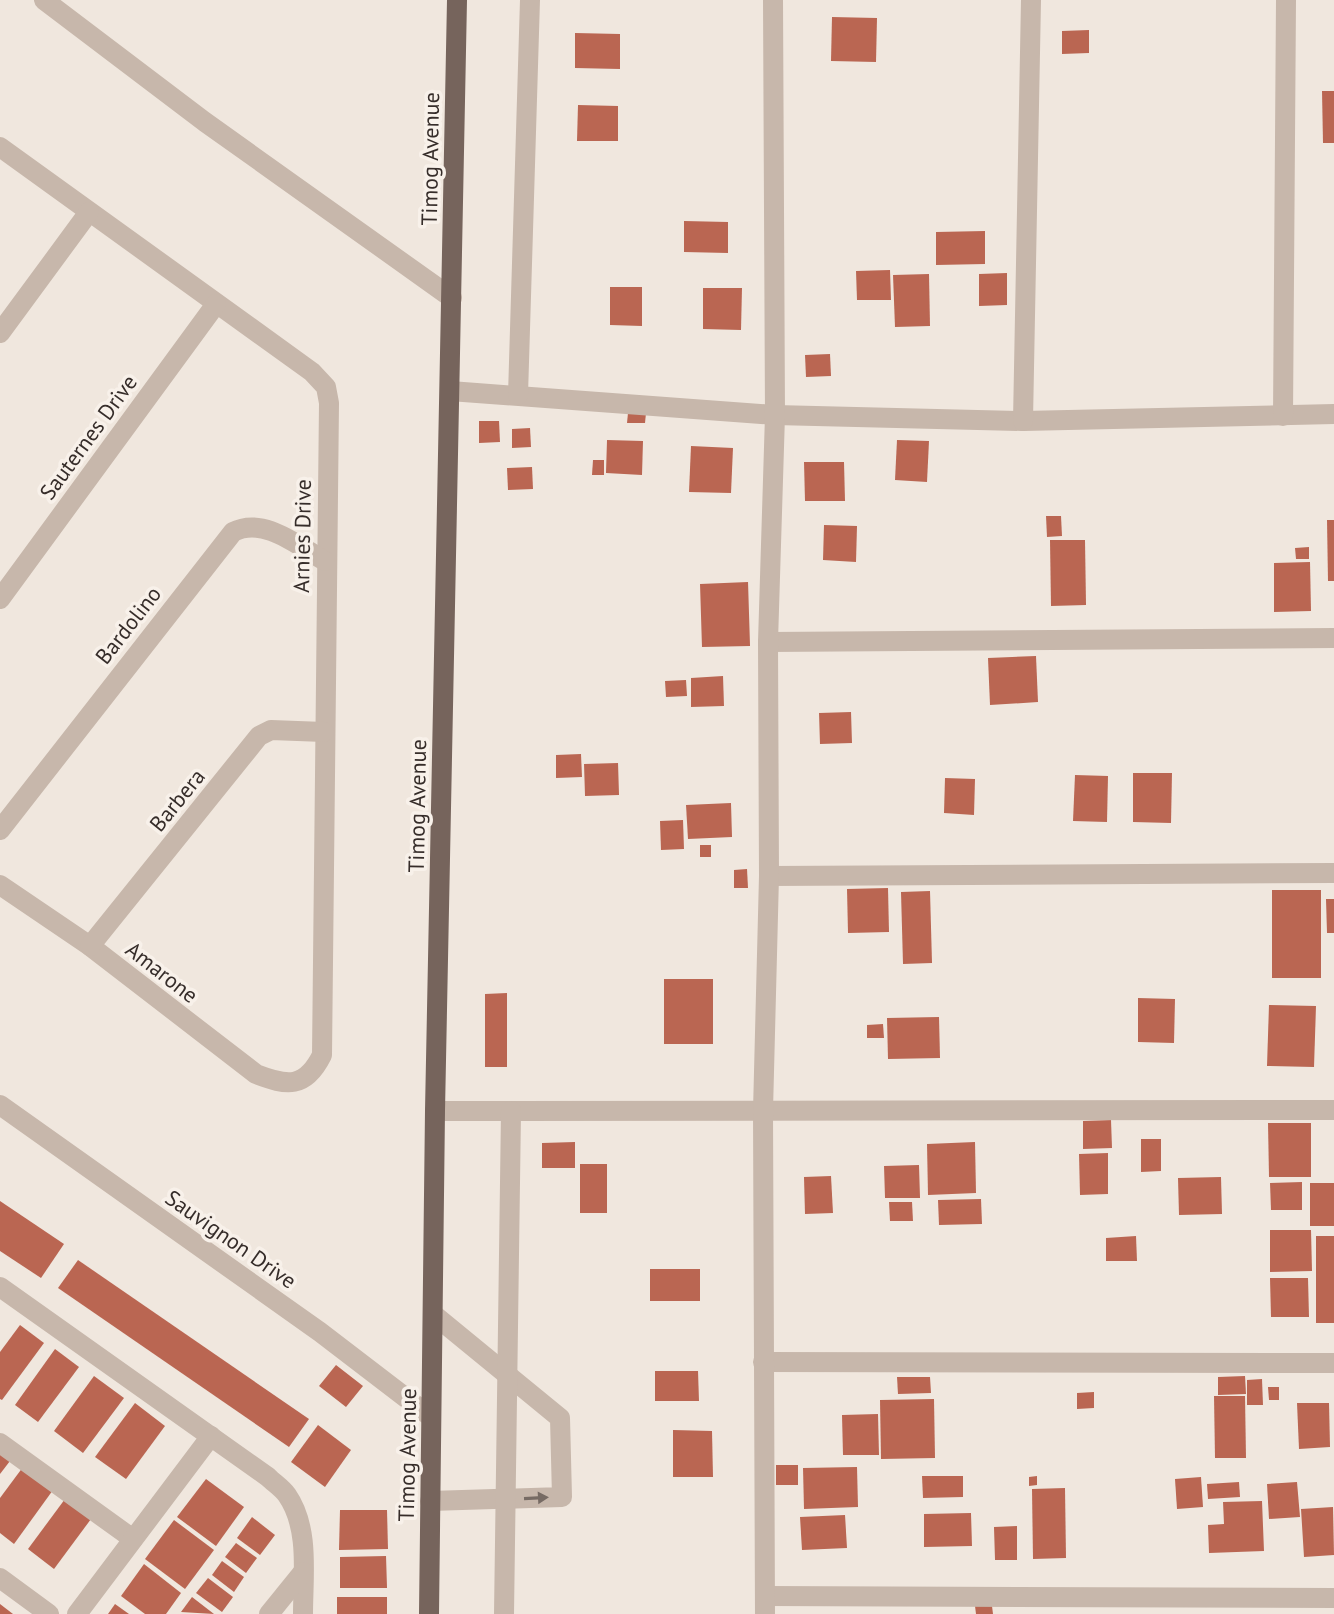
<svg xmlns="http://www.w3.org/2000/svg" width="1334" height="1614" font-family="'PT Sans',sans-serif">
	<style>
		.building { fill: #ba6652 }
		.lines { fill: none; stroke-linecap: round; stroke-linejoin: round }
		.minor { stroke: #c7b7ab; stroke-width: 20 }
		.major { stroke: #76645c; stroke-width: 20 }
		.oneway { fill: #776b64 }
		.labels { text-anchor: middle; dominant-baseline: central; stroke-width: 7; stroke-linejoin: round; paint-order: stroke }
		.street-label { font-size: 22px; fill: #362d2a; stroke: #f8f1ea }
	</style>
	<rect width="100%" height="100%" fill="#f0e7de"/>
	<g class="building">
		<path d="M832 17 877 18 876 62 831 61Z"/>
		<path d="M1089 30V53L1062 54V31Z"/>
		<path d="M575 33 620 34V69L575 68Z"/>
		<path d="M1322 91H1334V143H1323Z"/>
		<path d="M578 105 618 106V141H577Z"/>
		<path d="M684 221 728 222V253L684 252Z"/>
		<path d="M985 231V264L936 265V232Z"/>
		<path d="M890 270 891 300H857L856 271Z"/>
		<path d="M1007 273V305L979 306V274Z"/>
		<path d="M929 274 930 326 895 327 893 275Z"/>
		<path d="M610 287H642V326L610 325Z"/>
		<path d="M703 288H742L741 330 703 329Z"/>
		<path d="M830 354 831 376 806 377 805 355Z"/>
		<path d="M628 413H646L645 423H627Z"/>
		<path d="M479 421H499L500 442 479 443Z"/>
		<path d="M530 428 531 447 512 448V429Z"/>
		<path d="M607 440 643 441 642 475 606 473Z"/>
		<path d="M897 440 929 441 927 482 895 480Z"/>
		<path d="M691 446 733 448 731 493 689 492Z"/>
		<path d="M593 460H604V475H592Z"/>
		<path d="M804 462H844L845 501H805Z"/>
		<path d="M532 467 533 489 508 490 507 468Z"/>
		<path d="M1046 516H1061L1062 536 1047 537Z"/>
		<path d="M1327 520H1334V581H1328Z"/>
		<path d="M824 525 857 526 856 562 823 560Z"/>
		<path d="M1050 540H1085L1086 605 1051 606Z"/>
		<path d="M1309 547V559H1296L1295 548Z"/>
		<path d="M1310 562 1311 611 1274 612V563Z"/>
		<path d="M748 582 750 646 702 647 700 584Z"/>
		<path d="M1036 656 1038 702 990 705 988 658Z"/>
		<path d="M723 676 724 706 691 707V678Z"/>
		<path d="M686 680 687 696 666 697 665 681Z"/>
		<path d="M851 712 852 743 820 744 819 713Z"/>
		<path d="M581 754 582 777 556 778V755Z"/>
		<path d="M618 763 619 795 585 796 584 764Z"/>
		<path d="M1133 773H1172L1171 823 1133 822Z"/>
		<path d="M1075 775 1108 776 1107 822 1073 821Z"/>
		<path d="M945 778 975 779 974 815 944 813Z"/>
		<path d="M731 803 732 837 688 839 686 805Z"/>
		<path d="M683 820 684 849 661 850 660 821Z"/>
		<rect x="700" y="845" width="11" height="12"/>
		<path d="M747 869 748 888H734V870Z"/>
		<path d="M888 888 889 932 848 933 847 889Z"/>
		<rect x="1272" y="890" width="49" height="88"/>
		<path d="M930 891 932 963 903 964 901 892Z"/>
		<path d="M1326 899H1334V933H1327Z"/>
		<rect x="664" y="979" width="49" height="65"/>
		<path d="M507 993V1067H485V994Z"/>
		<path d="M1138 998 1175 999 1174 1043 1138 1042Z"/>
		<path d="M1269 1005 1316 1006 1314 1067 1267 1066Z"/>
		<path d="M939 1017 940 1058 888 1059 887 1018Z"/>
		<path d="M883 1024 884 1038H867V1025Z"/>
		<path d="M1111 1120 1112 1148 1083 1149V1121Z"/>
		<path d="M1268 1123H1311V1177H1269Z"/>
		<path d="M1141 1139H1161V1171L1141 1172Z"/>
		<path d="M575 1142V1168H542V1143Z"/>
		<path d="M975 1142 976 1193 928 1195 927 1144Z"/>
		<path d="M1108 1153V1194L1080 1195 1079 1154Z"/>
		<rect x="580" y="1164" width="27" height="49"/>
		<path d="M919 1165 920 1198H885L884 1166Z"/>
		<path d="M831 1176 833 1213 805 1214 804 1177Z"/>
		<path d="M1221 1177 1222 1214 1179 1215 1178 1178Z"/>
		<path d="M1302 1182V1210H1271L1270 1183Z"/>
		<rect x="1310" y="1183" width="24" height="43"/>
		<path d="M981 1199 982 1224 939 1225 938 1200Z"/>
		<path d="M0 1201 64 1244 41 1278 0 1251Z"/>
		<path d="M889 1202H912L913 1221H890Z"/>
		<path d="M1270 1230H1311L1312 1271 1270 1272Z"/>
		<path d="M1136 1236 1137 1261H1106V1238Z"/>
		<rect x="1316" y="1236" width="18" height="87"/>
		<path d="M78 1260 309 1419 289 1447 58 1288Z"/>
		<rect x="650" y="1269" width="50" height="32"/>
		<path d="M1270 1278H1308L1309 1317H1271Z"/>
		<path d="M20 1325 44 1343 2 1400 0 1399V1352Z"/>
		<path d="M55 1349 79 1367 38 1422 15 1405Z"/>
		<path d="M336 1365 363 1386 346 1407 319 1386Z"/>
		<path d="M655 1371H698L699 1401H655Z"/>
		<path d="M94 1376 124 1398 83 1453 54 1431Z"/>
		<path d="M1245 1376 1246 1394 1218 1395V1377Z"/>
		<path d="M897 1377H930L931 1393 898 1394Z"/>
		<path d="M1262 1379 1263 1405H1247V1380Z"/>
		<path d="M1268 1387H1279V1400H1269Z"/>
		<path d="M1094 1392V1408L1077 1409V1393Z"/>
		<path d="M1214 1396H1245L1246 1458H1215Z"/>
		<path d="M934 1399 935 1458 881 1459 880 1400Z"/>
		<path d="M135 1403 165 1426 126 1479 95 1457Z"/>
		<path d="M1297 1403H1329L1330 1447 1299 1449Z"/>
		<path d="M878 1414 879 1455H843L842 1415Z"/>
		<path d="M318 1425 351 1450 325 1487 291 1462Z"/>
		<path d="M673 1430 712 1431 713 1477H673Z"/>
		<path d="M0 1453 10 1461 0 1474Z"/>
		<rect x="776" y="1465" width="22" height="20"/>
		<path d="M23 1467 53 1490 14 1544 0 1533V1498Z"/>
		<path d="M857 1467 858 1507 804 1509 803 1468Z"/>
		<path d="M922 1476H963V1497L923 1498Z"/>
		<path d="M1037 1476V1485L1029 1486V1477Z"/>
		<path d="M1201 1477 1203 1507 1177 1509 1175 1479Z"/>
		<path d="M206 1479 244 1507 216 1546 177 1517Z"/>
		<path d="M1239 1482 1240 1497 1208 1499 1207 1484Z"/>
		<path d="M1297 1482 1300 1517 1269 1519 1267 1484Z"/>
		<path d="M1065 1488 1066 1558 1033 1559 1032 1489Z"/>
		<path d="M65 1499 91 1519 54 1569 28 1549Z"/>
		<path d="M1262 1501 1264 1551 1209 1553 1208 1525 1224 1524 1223 1502Z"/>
		<path d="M1333 1507 1334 1555 1304 1557 1301 1509Z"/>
		<path d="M340 1510H387L388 1549 339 1550Z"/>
		<path d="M971 1513 972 1546 924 1547V1514Z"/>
		<path d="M845 1515 847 1548 802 1550 800 1517Z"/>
		<path d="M252 1517 275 1535 260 1555 237 1538Z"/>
		<path d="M174 1520 214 1550 185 1589 145 1559Z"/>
		<path d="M1017 1526V1560H995L994 1527Z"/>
		<path d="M236 1543 257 1558 246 1573 225 1557Z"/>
		<path d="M386 1556 387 1588H340V1557Z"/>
		<path d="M222 1561 244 1577 234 1592 212 1575Z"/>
		<path d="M144 1564 181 1593 166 1614H145L121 1596Z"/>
		<path d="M208 1578 233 1597 222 1612 196 1593Z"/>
		<path d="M192 1597 214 1614 181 1612Z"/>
		<rect x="337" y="1597" width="50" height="17"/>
		<path d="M0 1604 13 1614H0Z"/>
		<path d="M115 1604 129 1614H108Z"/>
		<path d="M975 1606H992L993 1614H976Z"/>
	</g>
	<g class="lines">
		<g class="minor">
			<path d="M44 0 205 122 452 298"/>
			<path d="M0 147 312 372 326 387 329 403 322 1055C305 1089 287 1086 256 1074L90 946 0 885"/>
			<path d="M0 333 89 212"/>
			<path d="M450 391 775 415 1023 421 1334 414"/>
			<path d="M518 395 530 0"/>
			<path d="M1283 416 1286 0"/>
			<path d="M1023 421 1031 0"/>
			<path d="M0 599 216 304"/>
			<path d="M768 642 1334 638"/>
			<path d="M0 830 233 532C264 516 298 546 325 561"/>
			<path d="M769 876 1334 873"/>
			<path d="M90 946 259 736 271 730 324 732"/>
			<path d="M0 1105 320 1332 431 1417"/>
			<path d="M435 1111 1334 1110"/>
			<path d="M0 1287 268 1477C274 1483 282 1488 287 1495 310 1528 303 1576 303 1614"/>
			<path d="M763 1362 1334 1363"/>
			<path d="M0 1443 133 1539"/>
			<path d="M430 1501 562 1497 560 1418 433 1314"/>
			<path d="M0 1578 49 1614"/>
			<path d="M765 1596 1334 1598"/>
			<path d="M77 1614 211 1436"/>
			<path d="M269 1614 303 1572"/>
			<path d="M504 1614 511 1111"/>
			<path d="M765 1614 763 1111 769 876 768 642 775 415 773 0"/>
		</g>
		<path class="major" d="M429 1614 435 1111 457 0"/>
	</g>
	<defs><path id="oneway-solid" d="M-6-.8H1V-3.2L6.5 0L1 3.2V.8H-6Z" transform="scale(2)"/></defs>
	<use class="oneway" href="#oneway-solid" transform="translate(536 1498) rotate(-3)"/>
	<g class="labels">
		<g class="street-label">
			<text transform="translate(430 159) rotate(-89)">Timog Avenue</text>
			<text transform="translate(88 437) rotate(-54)">Sauternes Drive</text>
			<text transform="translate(302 536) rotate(-89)">Arnies Drive</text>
			<text transform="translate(128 625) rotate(-52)">Bardolino</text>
			<text transform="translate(177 800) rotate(-51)">Barbera</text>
			<text transform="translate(417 806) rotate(-89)">Timog Avenue</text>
			<text transform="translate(162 972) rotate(38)">Amarone</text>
			<text transform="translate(231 1239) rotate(35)">Sauvignon Drive</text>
			<text transform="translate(407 1455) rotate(-89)">Timog Avenue</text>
		</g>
	</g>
</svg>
